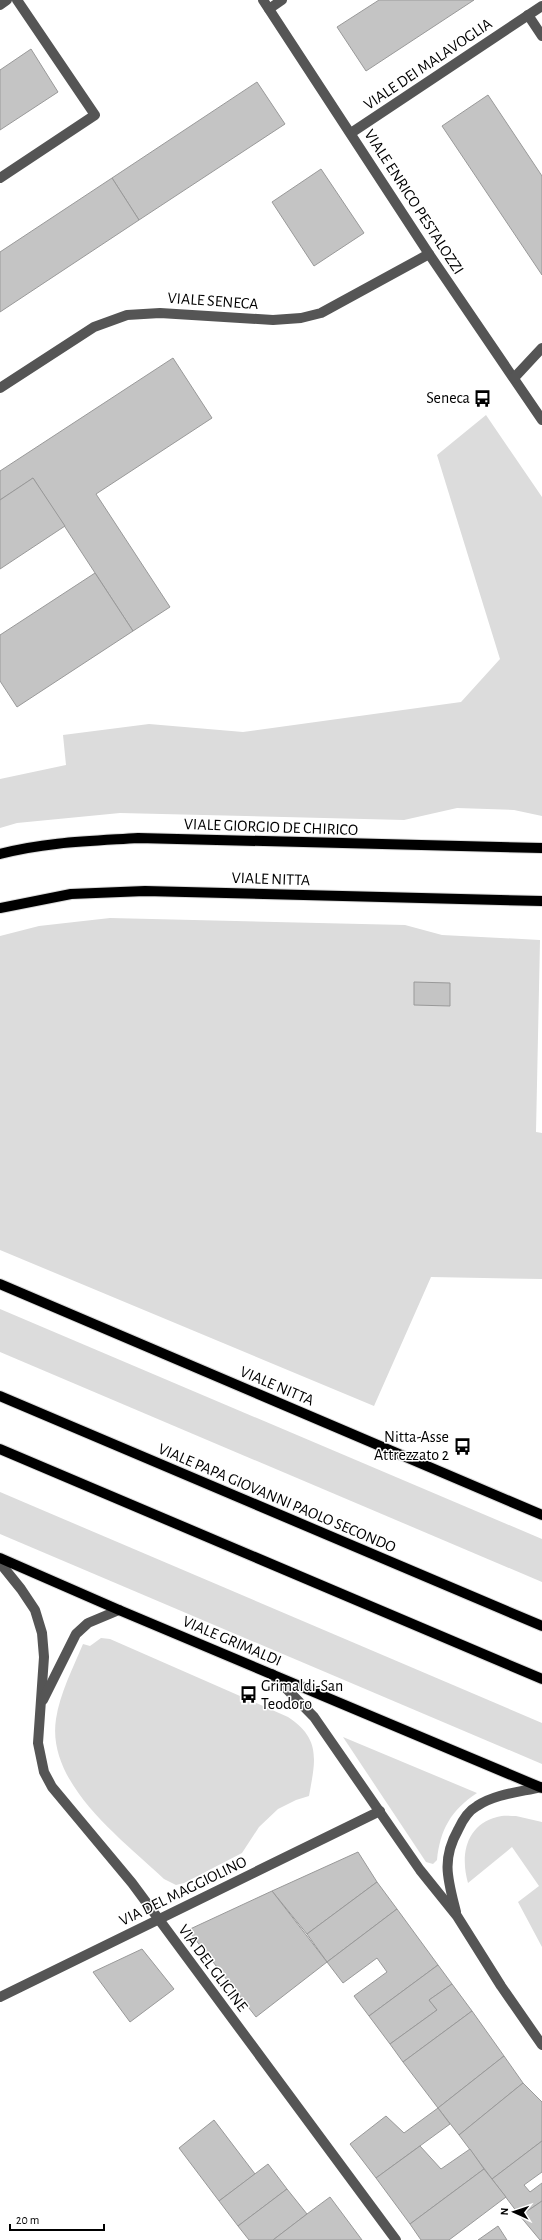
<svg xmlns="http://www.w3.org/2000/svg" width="542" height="2240" font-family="'Alegreya Sans',sans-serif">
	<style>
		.green { fill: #dcdcdc }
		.building { fill: #c4c4c4; stroke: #999 }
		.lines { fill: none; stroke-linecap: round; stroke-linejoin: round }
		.major-casing { stroke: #dbdbdb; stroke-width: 12 }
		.minor { stroke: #555; stroke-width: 10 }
		.major { stroke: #000; stroke-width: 10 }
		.labels { text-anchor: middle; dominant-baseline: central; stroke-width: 3; stroke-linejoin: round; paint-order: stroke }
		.street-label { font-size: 16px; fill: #000; stroke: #fff }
		.poi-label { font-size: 16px; fill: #000; stroke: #fff; text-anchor: end }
	</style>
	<rect width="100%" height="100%" fill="#fff"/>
	<g class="green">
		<path d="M486 415 542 497V816L514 810 457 808 404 820 120 813 17 823 0 828V779L66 765 63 735 149 724 243 732 461 702 500 659 437 455Z"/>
		<path d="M110 918 405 925 442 935 540 940 536 1132 542 1133V1279L431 1277 374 1406 0 1250V936L39 926Z"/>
		<path d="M0 1309 542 1539V1582L0 1352Z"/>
		<path d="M0 1492 542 1723V1764L0 1534Z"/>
		<path d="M101 1638 110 1639 288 1717C322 1739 315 1762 309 1796L296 1800 278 1809 259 1827 242 1853 184 1883 176 1885 164 1879C122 1839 46 1784 56 1719 60 1693 73 1668 83 1644L90 1646Z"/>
		<path d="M343 1737 477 1793C451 1810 440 1830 437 1860L433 1864 426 1862Z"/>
		<path d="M516 1816 542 1822V1947L518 1902 539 1886 512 1847 468 1883C460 1855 466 1825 497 1817 503 1815 510 1816 516 1816Z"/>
	</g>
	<g class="building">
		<path d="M379 0H474L366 71 337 27Z"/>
		<path d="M31 49 58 92 0 130V70Z"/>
		<path d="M257 82 285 124 139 220 112 178Z"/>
		<path d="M488 95 542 176V275L442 126Z"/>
		<path d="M321 169 364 233 314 266 272 202Z"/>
		<path d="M112 178 139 220 0 312V252Z"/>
		<path d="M173 358 212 418 96 494 170 607 133 631 33 478 0 500V471Z"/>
		<path d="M33 478 65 526 0 569V500Z"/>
		<path d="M95 573 133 631 17 707 0 681V635Z"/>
		<path d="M414 982 450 983V1006L414 1005Z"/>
		<path d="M358 1852 377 1882 307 1934 272 1891Z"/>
		<path d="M377 1882 397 1909 327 1962 307 1934Z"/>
		<path d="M272 1891 327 1962 256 2017 188 1930Z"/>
		<path d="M397 1909 438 1965 369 2016 354 1996 387 1972 377 1958 343 1983 327 1962Z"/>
		<path d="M142 1949 174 1989 130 2022 93 1972Z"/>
		<path d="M438 1965 452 1984 429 2000 437 2010 390 2044 369 2016Z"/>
		<path d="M452 1984 472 2011 403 2062 390 2044 437 2010 429 2000Z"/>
		<path d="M472 2011 504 2056 438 2108 403 2062Z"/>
		<path d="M504 2056 523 2083 459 2135 438 2108Z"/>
		<path d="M523 2083 542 2102V2141L492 2179 459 2135Z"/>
		<path d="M438 2108 450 2124 376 2178 350 2144 386 2116 404 2133Z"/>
		<path d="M214 2120 255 2174 219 2201 179 2148Z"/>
		<path d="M542 2141V2172L524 2185 530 2192 542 2183V2201L520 2216 492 2179Z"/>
		<path d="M420 2146 441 2169 470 2149 484 2169 410 2224 376 2178Z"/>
		<path d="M268 2164 287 2189 238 2226 219 2201Z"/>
		<path d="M484 2169 506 2197 449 2240H421L410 2224Z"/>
		<path d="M287 2189 307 2214 273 2240H249L238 2226Z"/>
		<path d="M330 2197 362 2240H273L307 2214Z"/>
		<path d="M542 2201V2240H540L520 2216Z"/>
		<path d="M498 2226 507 2240H478Z"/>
	</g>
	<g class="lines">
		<defs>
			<g id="major">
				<path d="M0 854C45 842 92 841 138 838L542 848"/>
				<path d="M0 908 71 894 145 891 542 901"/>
				<path d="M0 1284 542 1515"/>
				<path d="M0 1396 542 1626"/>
				<path d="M0 1449 542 1679"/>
				<path d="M0 1558 119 1610 542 1788"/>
			</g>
		</defs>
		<use href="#major" class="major-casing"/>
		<g class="minor">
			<path d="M263 0 429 254 542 420"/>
			<path d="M0 5 7 0"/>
			<path d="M269 9 282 0"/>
			<path d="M528 15 542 36"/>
			<path d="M351 133 542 6"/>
			<path d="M0 178 95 115 17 0"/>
			<path d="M514 378 542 348"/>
			<path d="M0 388 94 327 127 315 160 313 273 320 301 318 321 313 429 254"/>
			<path d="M0 1563 21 1589 35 1610 42 1633 44 1657 38 1743 44 1772 52 1787 132 1883 396 2240"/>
			<path d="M272 1674 314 1717 420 1870 457 1916 501 1986 542 2045"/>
			<path d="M43 1700 76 1634 88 1623 119 1610"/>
			<path d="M456 1912C448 1880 441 1860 458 1830 462 1821 468 1811 477 1806 495 1794 520 1792 541 1787"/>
			<path d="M0 1997 380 1811"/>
		</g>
		<use href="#major" class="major"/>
	</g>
	<defs>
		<symbol id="bus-bare" viewBox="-9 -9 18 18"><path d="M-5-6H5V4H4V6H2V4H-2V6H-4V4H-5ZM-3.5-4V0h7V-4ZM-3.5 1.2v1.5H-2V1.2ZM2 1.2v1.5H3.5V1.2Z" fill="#000" stroke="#fff" stroke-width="2.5" paint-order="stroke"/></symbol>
	</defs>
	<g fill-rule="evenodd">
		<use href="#bus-bare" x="470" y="386" width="25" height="25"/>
		<use href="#bus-bare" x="450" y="1434" width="25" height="25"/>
		<use href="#bus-bare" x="236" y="1682" width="25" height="25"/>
	</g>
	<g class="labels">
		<g class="street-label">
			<text transform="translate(428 64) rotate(-34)">VIALE DEI MALAVOGLIA</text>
			<text transform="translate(414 202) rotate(57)">VIALE ENRICO PESTALOZZI</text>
			<text transform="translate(213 301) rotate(4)">VIALE SENECA</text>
			<text transform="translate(271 827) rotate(2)">VIALE GIORGIO DE CHIRICO</text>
			<text transform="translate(271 879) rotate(2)">VIALE NITTA</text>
			<text transform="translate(277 1386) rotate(23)">VIALE NITTA</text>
			<text transform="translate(277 1498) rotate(23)">VIALE PAPA GIOVANNI PAOLO SECONDO</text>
			<text transform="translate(232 1641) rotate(23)">VIALE GRIMALDI</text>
			<text transform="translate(183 1891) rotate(-26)">VIA DEL MAGGIOLINO</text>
			<text transform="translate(213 1968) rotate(53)">VIA DEL GLICINE</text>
		</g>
		<g class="poi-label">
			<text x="470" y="398">Seneca</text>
			<text x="449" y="1437">Nitta-Asse<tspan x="449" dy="18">Attrezzato 2</tspan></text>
			<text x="261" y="1686" text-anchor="start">Grimaldi-San<tspan x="261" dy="18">Teodoro</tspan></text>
		</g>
	</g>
	<g transform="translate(514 2212) rotate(273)" stroke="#ffffff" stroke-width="3" paint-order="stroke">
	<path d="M0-3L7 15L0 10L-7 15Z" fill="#000000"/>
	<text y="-6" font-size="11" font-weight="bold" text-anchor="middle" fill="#000000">N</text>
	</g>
	<path d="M10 2224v6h94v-6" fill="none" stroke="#000000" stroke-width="2"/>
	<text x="16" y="2224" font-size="12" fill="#000000" stroke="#ffffff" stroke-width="3" paint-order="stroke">20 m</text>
</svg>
